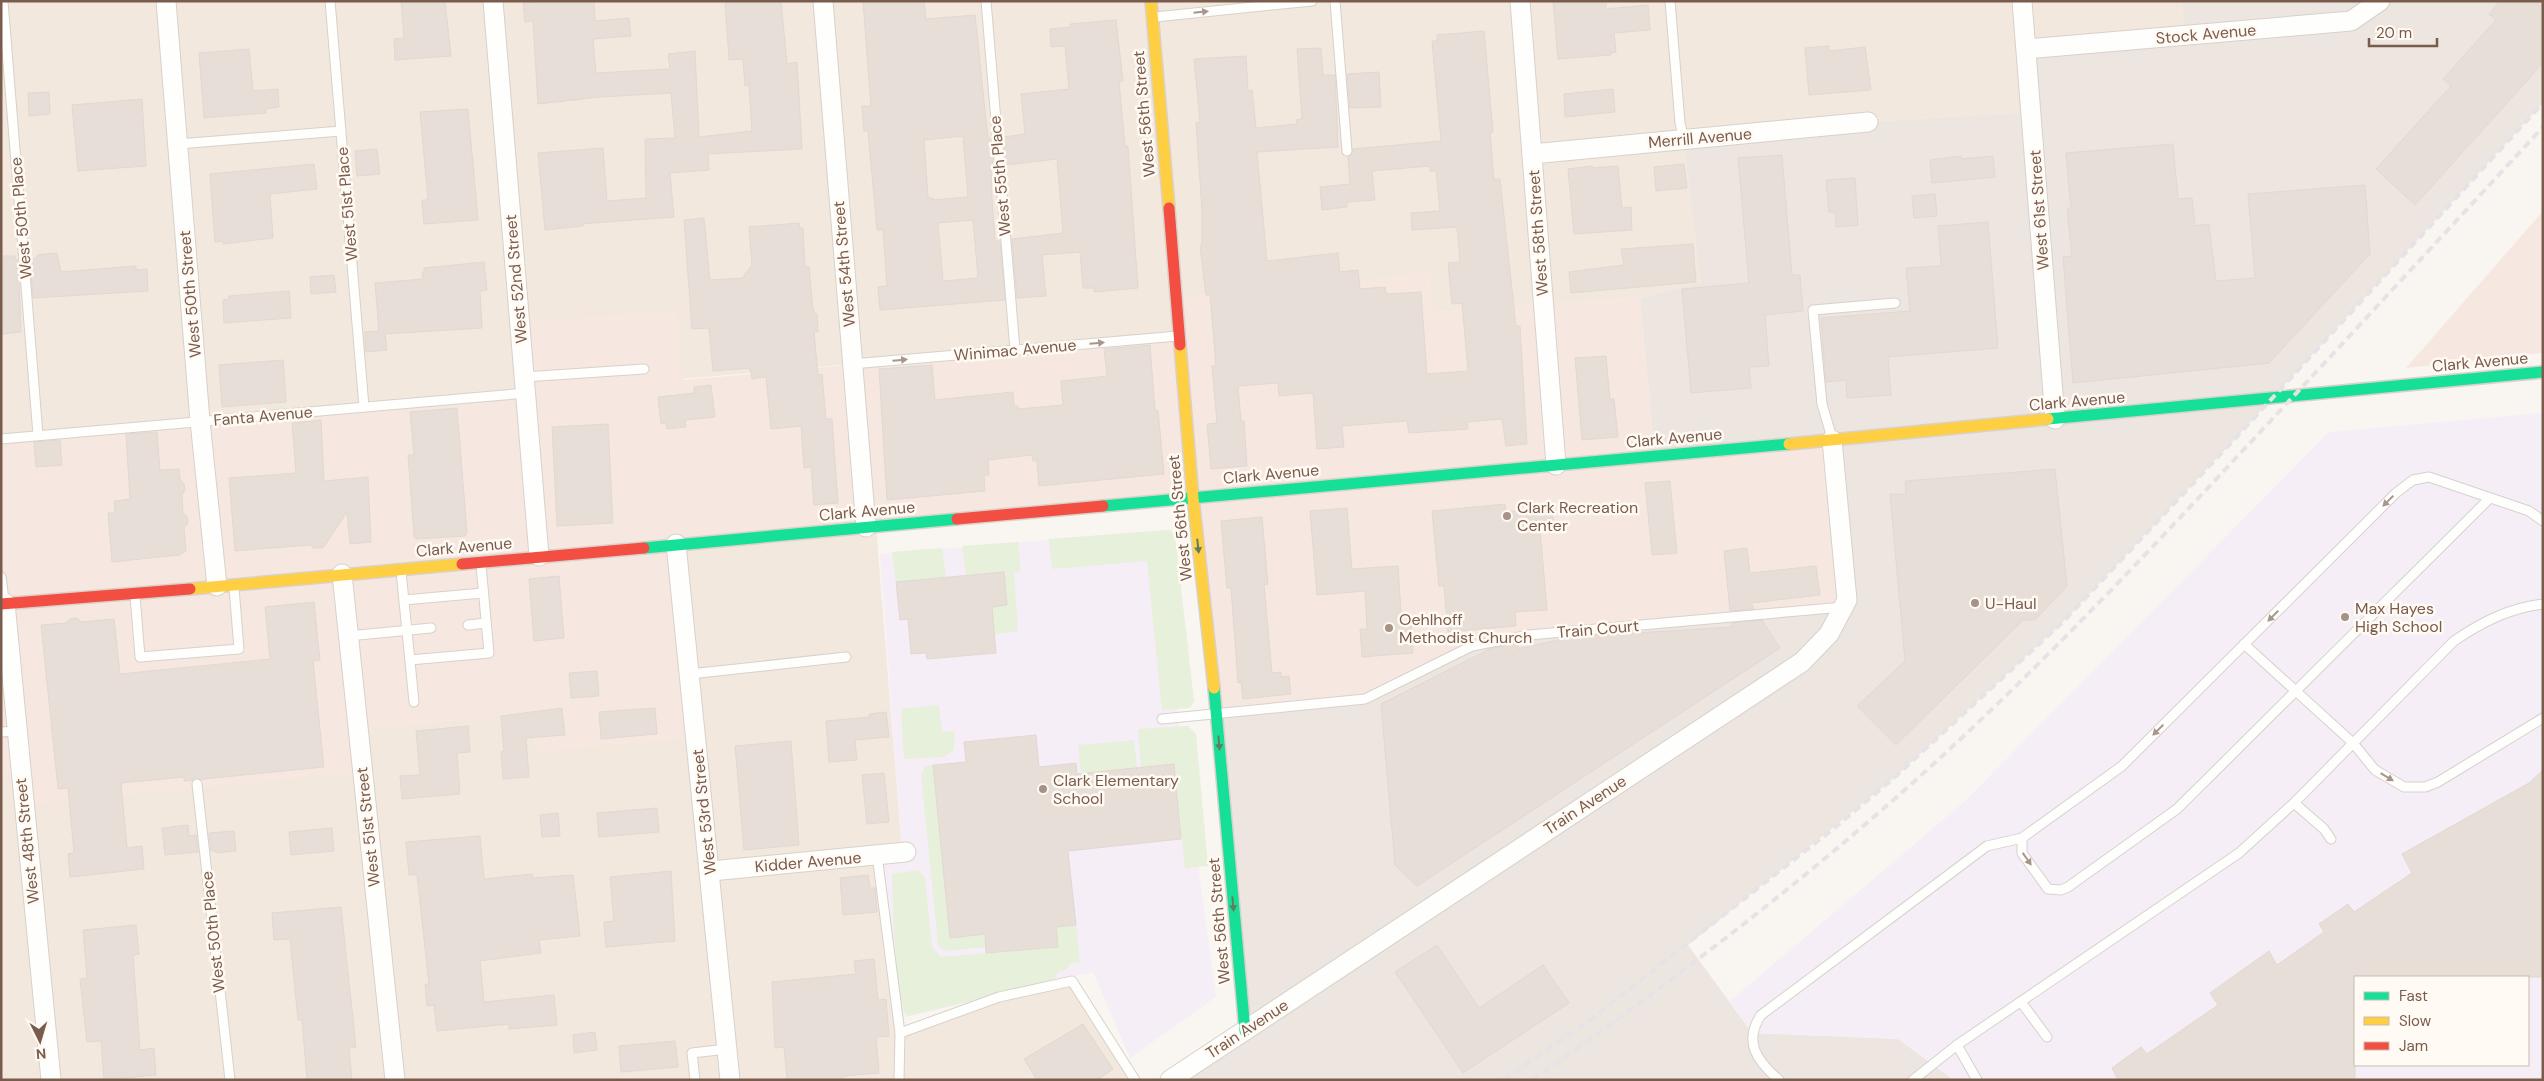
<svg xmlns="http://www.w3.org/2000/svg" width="2544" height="1081" font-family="'DM Sans',sans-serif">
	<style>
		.residential { fill: #f2e8de }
		.commercial { fill: #f6e8e1 }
		.industrial { fill: #ede5e0 }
		.education { fill: #f6eef6; fill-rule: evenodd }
		.green { fill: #e7f0db }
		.building { fill: #e6ded7; stroke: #e2d8d2; fill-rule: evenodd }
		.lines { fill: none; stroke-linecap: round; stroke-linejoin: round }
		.lane-casing { stroke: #d7d1cb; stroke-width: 11 }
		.street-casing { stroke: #d7d1cb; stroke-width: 21 }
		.fast-casing { stroke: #d9d2cb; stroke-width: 14 }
		.slow-casing { stroke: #d9d2cb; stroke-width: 14 }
		.jam-casing { stroke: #d9d2cb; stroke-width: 14 }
		.lane { stroke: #fefefd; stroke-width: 9 }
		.street { stroke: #fefefd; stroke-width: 19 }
		.fast { stroke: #16e098; stroke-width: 11 }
		.slow { stroke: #ffcf43; stroke-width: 11 }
		.jam { stroke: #f24e42; stroke-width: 11 }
		.rail { stroke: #e6e3e7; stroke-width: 4; stroke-dasharray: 8 5; stroke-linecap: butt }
		.oneway { fill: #a8958b }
		.oneway2 { fill: #617d60 }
		.poi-dot { fill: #a69286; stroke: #fffaf3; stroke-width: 2 }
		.labels { text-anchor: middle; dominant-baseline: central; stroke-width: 5; stroke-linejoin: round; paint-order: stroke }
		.street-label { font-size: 16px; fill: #7a5c4d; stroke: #fffaf3 }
		.poi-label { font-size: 16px; fill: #7a5c4d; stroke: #fffaf3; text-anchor: start }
	</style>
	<rect width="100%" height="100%" fill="#f9f5f0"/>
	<g class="residential">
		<path d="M1 1H2182L2184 35 2031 112 1868 122 1701 282 1640 298 1432 312 1428 274 1179 335 1 439Z"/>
		<path d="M876 526 902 852 878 855 900 1032 999 997 1072 981 1135 1080H1V777L358 729 532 713 537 752 676 544Z"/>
	</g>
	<g class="commercial">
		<path d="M2543 211V353L2406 368Z"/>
		<path d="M1428 273 1432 312 1640 298 1655 456 1832 440 1844 607 1378 694 1217 714 1193 499 676 544 697 737 537 752 532 713 359 729 363 772 24 805 21 776 1 777V439L525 393 520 323 676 310 683 380 1179 335 1175 296Z"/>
	</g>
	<path class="industrial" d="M2182 1H2543V103L2233 441 2063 622 1894 778 1688 945 1752 1033 1898 1039 1954 1080H1170L1245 1031 1217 714 1365 699 1487 641 1844 607 1832 440 1655 456 1640 298 1701 282 1684 140 1868 122 2031 112 2027 49 2184 35Z"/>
	<g class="education">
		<path d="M2543 413V1080H1954L1898 1039 1752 1033 1730 1001 1965 801 2329 432ZM2355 977H2528V1065H2355Z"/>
		<path d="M1161 530 1179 726 1216 997 1130 1058 1093 972 896 1019 883 854 902 852 880 554Z"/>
	</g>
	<g class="green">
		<path d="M1170 530 1175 535 1194 701 1190 708 1162 710 1147 561 1052 569 1049 539Z"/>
		<path d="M1018 542 1021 571 1014 572 1018 631 994 634 992 607 1007 605 1004 572 966 575 962 546Z"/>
		<path d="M942 548 946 577 896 582 892 552Z"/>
		<path d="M939 705 942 732 955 731 954 750 944 757 904 759 901 709Z"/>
		<path d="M1188 726 1196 734 1208 866 1185 868 1174 764 1141 767 1138 729Z"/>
		<path d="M1134 740 1137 768 1081 774 1078 745Z"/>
		<path d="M933 765 950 938 984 934 986 947 946 951 940 948 938 945 921 774 926 766Z"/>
		<path d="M918 870 925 878 932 947 941 957 1058 947 1056 927 1076 925 1080 962 1070 964 1067 969 1058 972 1053 982 908 1016C895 1005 893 897 892 874Z"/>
	</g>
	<g class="building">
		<path d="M401 1H445L451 56 395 60 394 39 404 38Z"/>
		<path d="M539 1H594L595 21 629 18 631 36 593 39 596 73 670 69 668 54 695 51 699 137 752 131 749 85 745 86 743 59 729 60 725 1H781L787 64 797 62 802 149 708 154 709 170 670 173 674 217 593 223 583 224V226L545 230 538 153 603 148 607 201 646 198 645 139 675 138 671 93 600 97 538 104 533 21 525 22 523 3Z"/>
		<path d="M863 1H924L926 19 975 15 988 139 991 138 993 166 991 167 992 199 995 241H1000L1005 300 880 310 878 287 887 286 883 230H877L868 131H864L862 106H871ZM963 136 968 197 933 200V198H928L924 140ZM973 220 978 278 943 281 938 223Z"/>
		<path d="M1553 1H1606V9L1648 5 1650 30 1614 33 1616 52 1611 53V55L1558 59Z"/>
		<path d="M2500 1H2543V63L2415 205 2376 169 2451 86 2443 79 2496 20 2489 14Z"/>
		<path d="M1116 20 1123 81 1119 82 1125 146H1128L1138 288 1094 292V288H1083L1080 252 1042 255 1046 296 1017 298 1012 239 1063 233 1057 159 1006 165 1004 137 1025 134 1021 94 1069 89 1065 46 1051 47 1050 29 1071 27 1070 24Z"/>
		<path d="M1484 31 1493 132 1490 133 1494 179H1500L1516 326H1520L1527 444 1506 446 1502 419 1467 422 1468 429 1409 433 1407 421 1342 426 1344 447 1317 449 1313 393 1279 396 1278 383 1238 386 1241 421H1244L1247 466 1211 469 1207 424 1217 423 1212 366H1216L1210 295H1206L1200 246 1202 245V210L1196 123 1200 122 1194 59 1246 56 1248 91 1252 90 1256 128 1297 124 1296 120 1302 119 1297 49 1321 48 1323 75H1335L1338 147 1257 152 1267 261 1338 253 1340 272 1358 270 1360 289 1385 287 1386 294 1421 292 1427 374 1468 371 1462 303 1452 304 1448 263 1460 262 1457 227 1412 230 1411 213 1440 211 1436 171H1430V166L1372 171 1375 200 1347 202V207L1322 210 1320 187 1350 184 1348 157 1352 154 1353 149 1441 141 1432 41H1437V35Z"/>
		<path d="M1829 46V51L1865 47 1871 90 1809 95 1805 48Z"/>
		<path d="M249 49 253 91 278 89 279 107 266 109V113L204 118 199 53Z"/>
		<path d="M1379 72 1381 107 1350 108 1347 74Z"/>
		<path d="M1613 89 1615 112 1565 117 1564 94Z"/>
		<path d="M49 92 50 114 29 116 28 93Z"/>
		<path d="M142 99 146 166 78 171 72 105Z"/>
		<path d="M468 109 478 220 424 224 422 200H428L420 112Z"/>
		<path d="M2173 144 2178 199 2192 198 2195 226 2209 224 2216 281 2255 278 2248 194 2365 185 2370 254 2269 363 2073 383 2063 257 2072 256 2067 209H2071L2066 153Z"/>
		<path d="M377 149 380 174 357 176 355 151Z"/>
		<path d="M1782 155 1792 275H1800L1803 311 1765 315 1769 366 1749 367 1751 388 1691 393 1682 289 1749 283 1738 158Z"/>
		<path d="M1961 156V159L1993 156 1995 177 1932 183 1930 160Z"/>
		<path d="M314 164 317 189 270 194 273 238 223 244V241L215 242 210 174Z"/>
		<path d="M1684 164 1687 188 1656 191 1654 167Z"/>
		<path d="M1592 166 1593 168 1618 166 1622 208 1631 207 1632 230 1574 234 1568 169Z"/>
		<path d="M1855 178 1858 225 1836 227 1835 212H1829L1826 180Z"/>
		<path d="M1935 194 1937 216 1914 218 1912 196Z"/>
		<path d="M704 218 710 280 742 278 752 265 749 227 799 223 800 228H803L805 267H809L813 310 817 314 818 332H814L818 375 822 374 826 419H832L838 503 814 505 811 467 804 468 801 426 771 429 766 377 752 379 750 368 713 371 709 328 692 329 684 220Z"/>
		<path d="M1988 222 1998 348 1888 357 1891 395 1847 398 1846 380 1826 382 1821 318 1910 311 1906 268 1941 266 1938 226Z"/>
		<path d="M1693 244 1696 282 1571 293 1569 272 1624 265 1621 249Z"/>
		<path d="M57 253 61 272 136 266V270L147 269 148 291 33 298 30 259 37 258V255Z"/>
		<path d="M1 256H15V260H18L21 332 1 334Z"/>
		<path d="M484 262 487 290 480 291 482 328 385 334 387 350 366 352 365 332 379 331 375 283 423 279 422 272H424V268Z"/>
		<path d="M334 275 336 292 311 294 310 277Z"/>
		<path d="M289 291 291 318 224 323 223 300 229 299V296Z"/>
		<path d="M1150 345 1155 410H1158L1164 474 1039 486 1037 461H1033L1032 455 988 460 989 475H984L985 491 887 500 879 369 932 365 935 400 1013 392 1014 406H1018V409L1063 405 1061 381 1107 376 1104 349Z"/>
		<path d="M1606 356 1610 399H1614L1618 437 1582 440 1575 358Z"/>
		<path d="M283 360 286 402 222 407 219 365Z"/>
		<path d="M711 385 715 417 685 420 686 427 667 429 666 423 661 424 658 397 694 393V387Z"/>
		<path d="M457 408 467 532 465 536 416 539 414 537 408 455H414L410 412Z"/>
		<path d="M321 420 324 481 368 477 371 542 350 544 347 512 323 548H313L310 545 235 551 229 478 296 473 292 423Z"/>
		<path d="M608 424 613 523 557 526 552 427Z"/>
		<path d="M157 432 160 470 179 469 180 479 184 484 185 490 182 495 183 512 187 517 188 523 184 528 186 551 179 555 112 562 108 513H115L114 501 130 499 126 434Z"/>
		<path d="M60 440 62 465 36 467 34 442Z"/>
		<path d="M2055 469 2067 586 2035 620H2023L1896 745 1857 706 1905 661 1890 494H1906L1905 481Z"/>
		<path d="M1670 481 1677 553 1652 555 1645 483Z"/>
		<path d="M1505 504 1506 512 1552 507 1554 527 1540 529 1547 610 1515 612 1516 626 1448 632 1444 586H1439L1432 511Z"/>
		<path d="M1347 508 1352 569 1398 566 1402 627 1411 626 1413 653 1362 657 1360 629H1367L1365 591 1317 595 1310 511Z"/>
		<path d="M1262 517 1268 584 1264 585 1272 673 1281 672V677L1289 676 1291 694 1243 699 1241 682 1238 683 1231 588H1227L1221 521Z"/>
		<path d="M1747 548 1750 573 1816 566 1820 595 1751 603 1754 609 1730 611 1724 551Z"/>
		<path d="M1004 572 1007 605 992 607 996 653 927 659 926 653 911 654 908 619 900 620 896 582Z"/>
		<path d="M559 576 564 638 534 641 529 579Z"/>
		<path d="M314 602 320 660 313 661 324 767 184 781V777L121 783 127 848 142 846 144 869 70 877 68 854 74 853 68 788 58 789 41 625 66 623 70 619 77 618 81 622 114 619 120 674 270 659 265 607Z"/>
		<path d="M1762 620 1780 648 1417 886 1395 865 1381 704 1492 648 1518 644V649L1572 637 1732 627V623Z"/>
		<path d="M597 671 599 696 571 698 569 673Z"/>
		<path d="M562 708 565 735 526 738 529 777 503 779 501 752 504 751 501 716Z"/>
		<path d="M655 708 657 734 601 739 599 712Z"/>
		<path d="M886 712 889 737 855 740 857 760 829 762 826 721 870 717 869 714Z"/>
		<path d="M468 726 470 752 457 753 460 794 402 799 400 776 420 775 416 731Z"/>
		<path d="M1036 735 1039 767 1076 763 1077 774 1174 764 1181 839 1068 851 1076 925 1056 927 1058 947 986 953 985 934 950 938 933 765 966 762 964 742Z"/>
		<path d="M791 741 799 845 744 850 735 746Z"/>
		<path d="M2543 770V977H2355V1080H2118L2112 1068 2141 1047 2147 1054 2218 1005 2210 993 2269 951 2277 965 2324 932 2319 924 2348 904 2354 912 2412 873 2402 854 2529 783Z"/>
		<path d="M884 773 889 822 867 824 862 775Z"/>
		<path d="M657 808 659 832 599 837 597 813Z"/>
		<path d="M558 813 560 836 542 837 540 815Z"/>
		<path d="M188 825 189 836 196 835 198 852 165 855 162 828Z"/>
		<path d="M332 828 334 851 291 855 289 832Z"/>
		<path d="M234 831 236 851 216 853V851H211L209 833Z"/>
		<path d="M480 836 484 879 532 874 533 878 573 875 580 936 539 940 541 953 480 961 484 1002 554 995 557 1025 509 1029V1024L437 1031 434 1005 427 1006 425 984H429L417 875H409L406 842Z"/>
		<path d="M671 871 675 941 606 947 604 922 614 921 610 877Z"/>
		<path d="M868 875 870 888H875L877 912 843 915 840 878Z"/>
		<path d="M341 907 356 1047 349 1048 352 1080H307L302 1020H298L290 939 274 940 272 913Z"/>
		<path d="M136 925 139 954 133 955 140 1050 154 1048 156 1075 104 1080 101 1041 87 1042 80 979 87 978 83 930Z"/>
		<path d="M1437 945 1479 1008 1543 965 1569 1003 1463 1073 1395 972Z"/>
		<path d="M874 959 878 1000 886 999 889 1036 876 1037 879 1073 843 1076V1080H787L784 1047 775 1048 772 982 856 974 854 961Z"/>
		<path d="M1083 1024 1113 1069 1097 1080H1037L1024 1059Z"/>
		<path d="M595 1032 597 1050 574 1053 573 1035Z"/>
		<path d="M675 1041 678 1067 621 1072 619 1046Z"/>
	</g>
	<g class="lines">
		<defs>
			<g id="lane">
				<path d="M3 1 38 435"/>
				<path d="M330 1 364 407"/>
				<path d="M986 1 1015 350"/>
				<path d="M1335 1 1347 151"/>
				<path d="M1670 1 1680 123 1684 140"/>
				<path d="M1155 17 1312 1"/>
				<path d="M178 144 341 131"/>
				<path d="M852 364 1178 336"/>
				<path d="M524 377 644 369"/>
				<path d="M1832 438 1822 404 1813 310 1895 303"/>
				<path d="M1 439 526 393"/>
				<path d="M2490 498 2177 809 2068 887 2061 890 2048 889 2022 853V838L2122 766 2396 493 2413 480 2429 477 2529 511 2543 521"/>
				<path d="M401 571 414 702"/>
				<path d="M1 577 4 600"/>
				<path d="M135 596 140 657 239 649 234 588"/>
				<path d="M404 600 483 593"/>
				<path d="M468 625 486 623"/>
				<path d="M348 636 431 628"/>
				<path d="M2244 644 2353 743 2375 770 2404 787H2425L2438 782 2543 718"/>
				<path d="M410 660 489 653 481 565"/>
				<path d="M690 674 846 657"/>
				<path d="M1162 719 1365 699 1472 646 1529 635 1843 607"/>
				<path d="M1 732 16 731"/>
				<path d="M197 784 230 1080"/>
				<path d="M2294 803 2324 829 2331 839"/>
				<path d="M877 855 900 1033 899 1080"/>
				<path d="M2021 1002 2047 1037"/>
				<path d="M900 1033 999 997 1072 981 1135 1080"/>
				<path d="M1957 1045 1977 1080"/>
				<path d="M695 1080 692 1053 727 1049"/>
				<path d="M1779 1080C1757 1061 1743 1042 1761 1015L1987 846 2022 838"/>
				<path d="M1913 1080 1957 1045 2239 853 2294 803 2454 641C2482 622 2509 608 2543 604"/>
			</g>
			<g id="street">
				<path d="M166 1 200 421 217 586"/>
				<path d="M493 1 539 556"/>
				<path d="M823 1 866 527"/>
				<path d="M1520 1 1556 465"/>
				<path d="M2022 1 2055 419"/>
				<path d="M2027 49 2351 21 2380 1"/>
				<path d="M1532 154 1868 122"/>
				<path d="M676 544 730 1080"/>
				<path d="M342 574 395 1080"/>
				<path d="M5 603 51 1080"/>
				<path d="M711 871 906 852"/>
				<path d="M1170 1080 1802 662 1829 634 1847 600 1832 440"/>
			</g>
			<g id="fast">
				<path d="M2048 419 2543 372"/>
				<path d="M1103 506 1789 444"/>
				<path d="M644 548 957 519"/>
				<path d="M1214 688 1245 1031"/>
			</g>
			<g id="slow">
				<path d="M1151 1 1169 208"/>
				<path d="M1180 345 1193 498 1214 688"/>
				<path d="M1789 444 2048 419"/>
				<path d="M190 589 462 564"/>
			</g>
			<g id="jam">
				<path d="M1169 208 1180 345"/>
				<path d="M957 519 1103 506"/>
				<path d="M462 564 644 548"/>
				<path d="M1 604 190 589"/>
			</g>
		</defs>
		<use href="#lane" class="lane-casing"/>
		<use href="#street" class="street-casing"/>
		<use href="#fast" class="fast-casing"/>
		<use href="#slow" class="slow-casing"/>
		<use href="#jam" class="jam-casing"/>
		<use href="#lane" class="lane"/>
		<use href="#street" class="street"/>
		<use href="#fast" class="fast"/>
		<use href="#slow" class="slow"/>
		<use href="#jam" class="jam"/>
		<g class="rail">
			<path d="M1503 1080 1586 1023 1832 830 1894 778 2063 622 2233 441 2543 103"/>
			<path d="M1532 1080C1662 989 1789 893 1908 787 2028 680 2138 563 2248 445 2347 339 2445 233 2543 127"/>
		</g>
	</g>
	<defs><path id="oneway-solid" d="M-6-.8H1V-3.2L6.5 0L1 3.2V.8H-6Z" transform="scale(1.25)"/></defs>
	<g class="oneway">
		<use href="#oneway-solid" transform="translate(1201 12) rotate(-6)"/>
		<use href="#oneway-solid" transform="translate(1097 343) rotate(-5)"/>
		<use href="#oneway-solid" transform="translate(900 360) rotate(-5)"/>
		<use href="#oneway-solid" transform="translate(2388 501) rotate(135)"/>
		<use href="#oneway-solid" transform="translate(2273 616) rotate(135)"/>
		<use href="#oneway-solid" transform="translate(2158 730) rotate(135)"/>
		<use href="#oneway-solid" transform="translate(2387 777) rotate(31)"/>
		<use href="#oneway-solid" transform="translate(2027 859) rotate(55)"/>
	</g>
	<g class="oneway2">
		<use href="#oneway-solid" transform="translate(1198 546) rotate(84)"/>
		<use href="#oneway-solid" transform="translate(1219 743) rotate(85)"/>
		<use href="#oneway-solid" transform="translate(1233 904) rotate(85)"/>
	</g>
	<g class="poi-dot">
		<circle cx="1507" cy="516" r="5"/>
		<circle cx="1975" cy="603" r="5"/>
		<circle cx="2345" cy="617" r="5"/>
		<circle cx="1389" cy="628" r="5"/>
		<circle cx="1043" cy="789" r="5"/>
	</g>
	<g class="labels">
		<g class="street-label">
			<text transform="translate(2206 34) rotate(-5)">Stock Avenue</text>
			<text transform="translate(1144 114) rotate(-95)">West 56th Street</text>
			<text transform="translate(1700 138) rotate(-5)">Merrill Avenue</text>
			<text transform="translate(1000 176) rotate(-95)">West 55th Place</text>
			<text transform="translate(347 204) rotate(-95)">West 51st Place</text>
			<text transform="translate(2039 210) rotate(-94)">West 61st Street</text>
			<text transform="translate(21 218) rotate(-95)">West 50th Place</text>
			<text transform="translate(1538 233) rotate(-94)">West 58th Street</text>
			<text transform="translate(844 264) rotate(-95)">West 54th Street</text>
			<text transform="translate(516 279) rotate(-95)">West 52nd Street</text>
			<text transform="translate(190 294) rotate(-95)">West 50th Street</text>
			<text transform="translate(1015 350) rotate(-5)">Winimac Avenue</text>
			<text transform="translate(2480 362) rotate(-5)">Clark Avenue</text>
			<text transform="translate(2077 401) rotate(-5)">Clark Avenue</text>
			<text transform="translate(263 416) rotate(-5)">Fanta Avenue</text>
			<text transform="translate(1674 438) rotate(-5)">Clark Avenue</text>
			<text transform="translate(1271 474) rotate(-5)">Clark Avenue</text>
			<text transform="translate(867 511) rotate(-5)">Clark Avenue</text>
			<text transform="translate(1180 518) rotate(-96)">West 56th Street</text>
			<text transform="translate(464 547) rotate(-5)">Clark Avenue</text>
			<text transform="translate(1598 629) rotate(-5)">Train Court</text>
			<text transform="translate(1585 805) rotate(-33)">Train Avenue</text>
			<text transform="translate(704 812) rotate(-96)">West 53rd Street</text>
			<text transform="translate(368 827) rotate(-96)">West 51st Street</text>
			<text transform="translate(27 841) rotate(-96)">West 48th Street</text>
			<text transform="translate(808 862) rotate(-5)">Kidder Avenue</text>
			<text transform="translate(1219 921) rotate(-95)">West 56th Street</text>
			<text transform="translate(213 932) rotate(-96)">West 50th Place</text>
			<text transform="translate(1247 1029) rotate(-33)">Train Avenue</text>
		</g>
		<g class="poi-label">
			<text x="1517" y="507">Clark Recreation<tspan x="1517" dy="18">Center</tspan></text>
			<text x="1985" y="603">U-Haul</text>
			<text x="2355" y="608">Max Hayes<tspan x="2355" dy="18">High School</tspan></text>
			<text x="1399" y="619">Oehlhoff<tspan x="1399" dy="18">Methodist Church</tspan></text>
			<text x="1053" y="780">Clark Elementary<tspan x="1053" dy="18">School</tspan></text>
		</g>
	</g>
	<rect width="2544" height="1081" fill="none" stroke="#7a5c4d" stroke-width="5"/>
	<rect x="2354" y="976" width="175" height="90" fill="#fffaf3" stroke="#cabbb1"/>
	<rect x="2364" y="992" width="25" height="8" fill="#16e098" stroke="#cabbb1"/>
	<text x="2399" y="1001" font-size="15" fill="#7a5c4d">Fast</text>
	<rect x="2364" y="1017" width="25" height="8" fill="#ffcf43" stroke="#cabbb1"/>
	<text x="2399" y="1026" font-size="15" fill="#7a5c4d">Slow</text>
	<rect x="2364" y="1042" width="25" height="8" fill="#f24e42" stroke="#cabbb1"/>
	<text x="2399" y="1051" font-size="15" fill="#7a5c4d">Jam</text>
	<g transform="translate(40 1041) rotate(175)" stroke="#fffaf3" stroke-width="4" paint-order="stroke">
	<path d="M0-4L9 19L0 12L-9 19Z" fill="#7a5c4d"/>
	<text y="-8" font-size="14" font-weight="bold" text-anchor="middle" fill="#7a5c4d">N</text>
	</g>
	<path d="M2369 38v8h68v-8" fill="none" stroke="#7a5c4d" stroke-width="2.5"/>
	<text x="2376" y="38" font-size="15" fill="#7a5c4d" stroke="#fffaf3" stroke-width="4" paint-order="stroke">20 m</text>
</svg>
